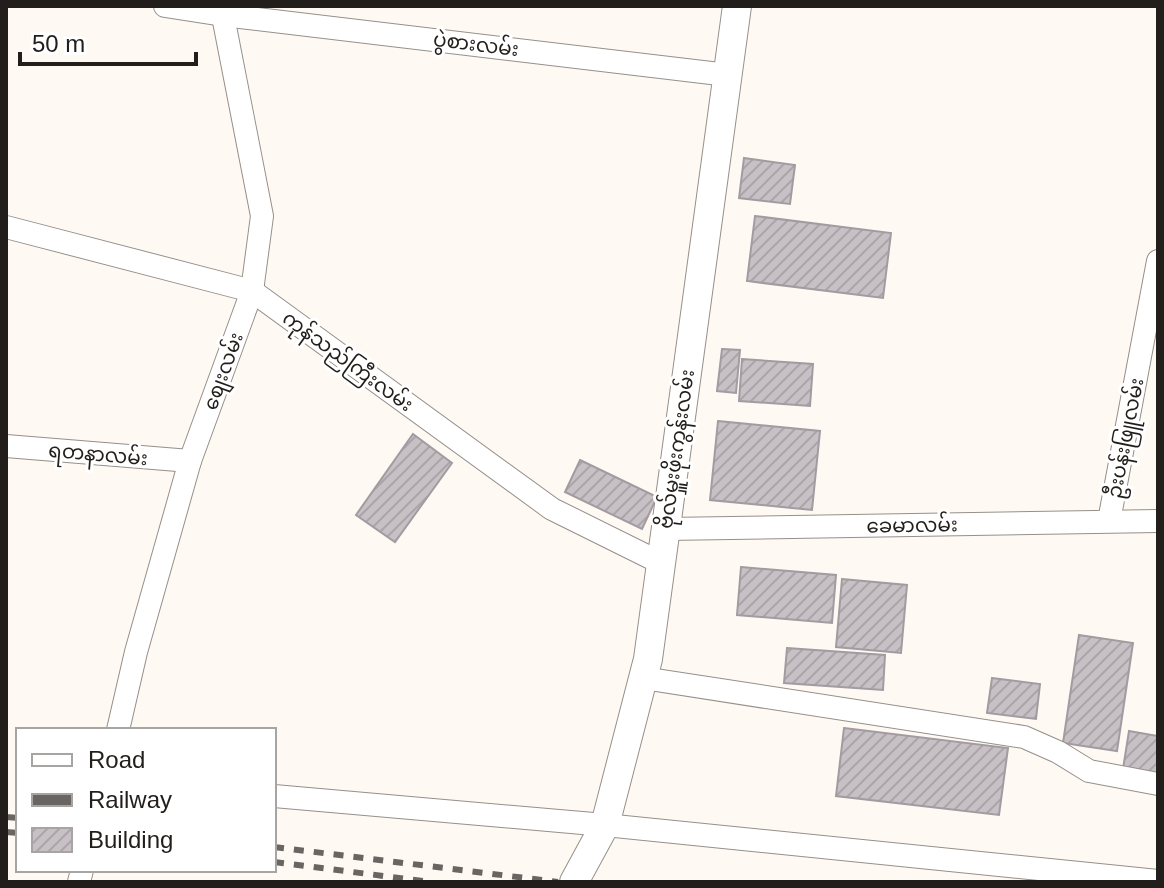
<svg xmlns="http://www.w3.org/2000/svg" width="1164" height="888" font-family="Helvetica,'Noto Sans Myanmar',sans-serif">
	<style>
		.building { fill: url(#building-hatch); stroke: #a29ba1; stroke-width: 2 }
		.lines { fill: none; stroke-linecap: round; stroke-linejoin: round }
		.minor-casing { stroke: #968f8a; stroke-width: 24 }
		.tertiary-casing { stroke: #968f8a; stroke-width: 30 }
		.minor { stroke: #fff; stroke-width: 22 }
		.tertiary { stroke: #fff; stroke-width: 28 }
		.rail { stroke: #696562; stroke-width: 6; stroke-dasharray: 10 10; stroke-linecap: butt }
		.labels { text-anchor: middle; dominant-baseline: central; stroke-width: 6; stroke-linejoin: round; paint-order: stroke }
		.street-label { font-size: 20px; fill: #211e1c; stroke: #fff }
	</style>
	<defs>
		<pattern id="building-hatch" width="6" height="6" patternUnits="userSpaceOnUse" patternTransform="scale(2)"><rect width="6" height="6" fill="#c7c0c5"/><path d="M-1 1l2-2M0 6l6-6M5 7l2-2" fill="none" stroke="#aba5a9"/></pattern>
	</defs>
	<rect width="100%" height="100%" fill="#fff9f4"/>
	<g class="building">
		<path d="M744 158 795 165 790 204 739 198Z"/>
		<path d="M755 216 891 233 883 298 747 281Z"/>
		<path d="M722 349 740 350 736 393 717 391Z"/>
		<path d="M742 359 813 364 810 406 739 401Z"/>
		<path d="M718 421 820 431 812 510 710 500Z"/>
		<path d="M413 434 452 463 395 542 356 515Z"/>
		<path d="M580 460 657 497 642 529 565 492Z"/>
		<path d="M741 567 836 575 832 623 737 615Z"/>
		<path d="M842 579 907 585 901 653 836 647Z"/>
		<path d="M1079 635 1133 643 1117 751 1063 743Z"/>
		<path d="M787 648 885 655 883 690 784 683Z"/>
		<path d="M992 678 1040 684 1036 719 987 713Z"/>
		<path d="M844 728 1008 748 999 815 836 796Z"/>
		<path d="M1129 731 1158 736V775L1123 769Z"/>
	</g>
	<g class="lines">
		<defs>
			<g id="minor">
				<path d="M165 6 223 15 728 75"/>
				<path d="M6 227 252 291 552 509 661 563"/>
				<path d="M6 446 190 461"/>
				<path d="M1109 521 1158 261"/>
				<path d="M666 529 1158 521"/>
				<path d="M643 678 1024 737 1058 752 1089 771 1158 784"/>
				<path d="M118 730 136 652 190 461 252 291 262 216 221 6"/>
				<path d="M274 796 605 825 1158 881"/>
				<path d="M79 882 82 870"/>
			</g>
			<path id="tertiary" d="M574 882 605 825 648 659 737 6"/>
		</defs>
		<use href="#minor" class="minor-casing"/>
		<use href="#tertiary" class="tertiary-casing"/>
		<use href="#minor" class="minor"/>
		<use href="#tertiary" class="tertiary"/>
		<g class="rail">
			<path d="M6 817 18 818"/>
			<path d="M6 832 18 833"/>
			<path d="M274 847 558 882"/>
			<path d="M274 862 431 882"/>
		</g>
	</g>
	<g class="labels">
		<g class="street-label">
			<text transform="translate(476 44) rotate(7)">ပွဲစားလမ်း</text>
			<text transform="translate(348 361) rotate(36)">ကုန်သည်ကြီးလမ်း</text>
			<text transform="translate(223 371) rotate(-70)">စျေးလမ်း</text>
			<text transform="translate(1125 438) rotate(-79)">ဦးပန်းဖြူလမ်း</text>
			<text transform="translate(676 449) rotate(-82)">ဗိုလ်မှူးဖိုးကွန်းလမ်း</text>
			<text transform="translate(98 454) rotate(5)">ရတနာလမ်း</text>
			<text transform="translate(912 525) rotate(-1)">ခေမာလမ်း</text>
		</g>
	</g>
	<rect width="1164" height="888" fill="none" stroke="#211e1c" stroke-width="16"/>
	<rect x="16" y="728" width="260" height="144" fill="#ffffff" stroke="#a6a5a4" stroke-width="2"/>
	<rect x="32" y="754" width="40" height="12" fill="#ffffff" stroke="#a6a5a4" stroke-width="2"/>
	<text x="88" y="768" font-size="24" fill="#211e1c">Road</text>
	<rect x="32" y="794" width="40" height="12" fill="#696562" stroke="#a6a5a4" stroke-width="2"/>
	<text x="88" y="808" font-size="24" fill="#211e1c">Railway</text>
	<rect x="32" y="828" width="40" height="24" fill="url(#building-hatch)" stroke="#a6a5a4" stroke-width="2"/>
	<text x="88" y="848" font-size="24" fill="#211e1c">Building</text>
	<path d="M20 52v12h176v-12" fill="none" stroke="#211e1c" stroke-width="4"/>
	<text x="32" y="52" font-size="24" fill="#211e1c" stroke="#ffffff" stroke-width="6" paint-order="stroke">50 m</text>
</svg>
